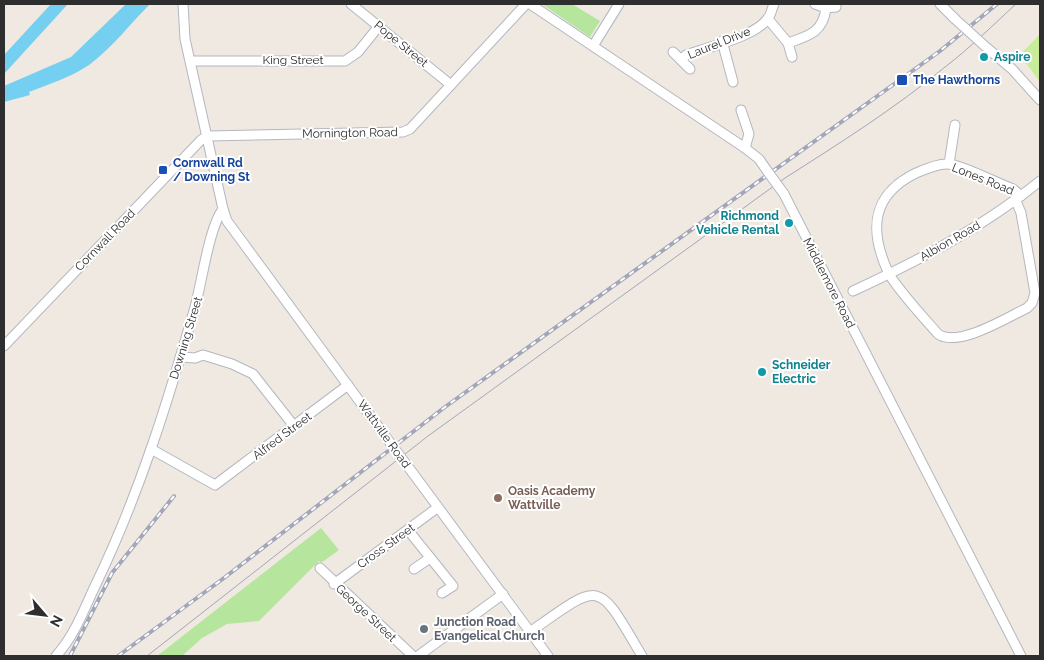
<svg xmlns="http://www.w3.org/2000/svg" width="1044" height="660" font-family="Raleway,sans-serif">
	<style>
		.green { fill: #b6e59e }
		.pitch { fill: #c9ec9a }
		.water { fill: #75cff0 }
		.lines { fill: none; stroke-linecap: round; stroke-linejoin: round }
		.minor-casing { stroke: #b4b7c1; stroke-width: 11 }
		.minor { stroke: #fff; stroke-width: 9 }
		.tram { stroke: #a3a6b8; stroke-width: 1 }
		.rail-casing { stroke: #a3a6b8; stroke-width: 4 }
		.rail { stroke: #fff; stroke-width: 2; stroke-dasharray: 5.5; stroke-linecap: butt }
		.minor-bridge-casing { stroke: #b4b7c1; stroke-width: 11; stroke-linecap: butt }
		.minor-bridge { stroke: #fff; stroke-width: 9 }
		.culture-dot { fill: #0f9aa8; stroke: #fff; stroke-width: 2 }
		.transit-dot { fill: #1a4fb4; stroke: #fff; stroke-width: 2 }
		.education-dot { fill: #8d6e63; stroke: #fff; stroke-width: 2 }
		.worship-dot { fill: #6b7280; stroke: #fff; stroke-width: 2 }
		.labels { text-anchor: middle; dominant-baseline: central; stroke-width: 4; stroke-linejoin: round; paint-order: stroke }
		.street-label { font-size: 12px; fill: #2e2e2e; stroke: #fff }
		.culture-label { font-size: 12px; font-weight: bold; fill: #0d838f; stroke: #fff; text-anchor: start }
		.transit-label { font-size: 12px; font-weight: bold; fill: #164399; stroke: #fff; text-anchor: start }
		.education-label { font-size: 12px; font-weight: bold; fill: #785e54; stroke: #fff; text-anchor: start }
		.worship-label { font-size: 12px; font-weight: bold; fill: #5b616d; stroke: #fff; text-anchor: start }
	</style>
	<rect width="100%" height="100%" fill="#efe9e1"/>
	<g class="green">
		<path d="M542 4H572L600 21 590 37Z"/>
		<path d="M321 528 339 550 321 563 319 561 259 621 227 624 202 638 182 656H157Z"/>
	</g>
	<path class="pitch" d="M1040 34V82L1020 55Z"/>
	<g class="water">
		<path d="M51 4H68L4 74V55Z"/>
		<path d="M126 4H150C130 24 112 48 89 65 71 77 50 84 29 92L30 95 4 102V86L71 57Z"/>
	</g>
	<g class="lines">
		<defs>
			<g id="minor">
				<path d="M351 4 451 85"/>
				<path d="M530 4 745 148 759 159 768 172"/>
				<path d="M815 4 826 8 836 7"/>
				<path d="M940 4 955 19"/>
				<path d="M768 19 788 43 792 57"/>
				<path d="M722 41 733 82"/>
				<path d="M788 43C808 36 823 33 826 8"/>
				<path d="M593 46 619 4"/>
				<path d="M987 48 1012 69 1040 100"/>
				<path d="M673 52 690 69"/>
				<path d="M681 60 686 55C707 47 756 37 768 18 771 15 772 8 774 4"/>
				<path d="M192 61H345L358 52 379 26"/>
				<path d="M741 110 749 134 745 148"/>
				<path d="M949 164 955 125"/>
				<path d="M784 194 1021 656"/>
				<path d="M1016 201 1021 213 1035 293 1032 303 1027 308C1006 318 958 348 938 334 925 319 896 288 888 272 869 230 871 195 916 173 925 169 940 163 949 164 962 165 999 184 1013 189L1021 196"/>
				<path d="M223 209 227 221 241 240 391 444"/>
				<path d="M853 291C920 260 983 227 1040 181"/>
				<path d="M4 346 201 140 208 136 403 132 410 129 526 4"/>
				<path d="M181 357 195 358 203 355 232 364 253 374 294 426"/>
				<path d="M151 449 215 485 348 385"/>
				<path d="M412 472 548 656"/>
				<path d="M408 530 453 586 442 593"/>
				<path d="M320 568 413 656"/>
				<path d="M414 569 430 558"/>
				<path d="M334 584 437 508"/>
				<path d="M530 632C603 580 597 580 642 656"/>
				<path d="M56 656C75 635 84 609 96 584 139 495 168 401 195 307 202 282 209 227 223 209L185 39 183 4"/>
				<path d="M418 656 503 594"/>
			</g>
		</defs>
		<use href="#minor" class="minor-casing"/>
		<use href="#minor" class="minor"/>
		<path class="tram" d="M147 656 428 436 785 178C840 143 894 109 945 67 970 48 993 25 1016 4"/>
		<defs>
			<g id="rail">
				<path d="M70 656 112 573 174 496"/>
				<path d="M118 656 224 578 445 407 940 51 997 4"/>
			</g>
		</defs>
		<use href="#rail" class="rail-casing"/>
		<use href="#rail" class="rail"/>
		<defs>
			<g id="minor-bridge">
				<path d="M955 19 987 48"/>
				<path d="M768 172 784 194"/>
				<path d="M391 444 412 472"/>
			</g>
		</defs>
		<use href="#minor-bridge" class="minor-bridge-casing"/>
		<use href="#minor-bridge" class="minor-bridge"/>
	</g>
	<g class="culture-dot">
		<circle cx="984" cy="57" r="5"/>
		<circle cx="789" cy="223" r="5"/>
		<circle cx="762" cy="372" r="5"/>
	</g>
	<g class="transit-dot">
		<rect x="896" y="74" width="12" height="12" rx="2.5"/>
		<rect x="158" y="165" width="10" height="10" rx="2.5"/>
	</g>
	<circle class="education-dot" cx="498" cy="498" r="5"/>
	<circle class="worship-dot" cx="424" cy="629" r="5"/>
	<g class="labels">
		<g class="street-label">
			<text transform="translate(719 43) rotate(-22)">Laurel Drive</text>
			<text transform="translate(401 44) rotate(39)">Pope Street</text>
			<text x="293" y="60">King Street</text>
			<text transform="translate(350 133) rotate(-1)">Mornington Road</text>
			<text transform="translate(983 179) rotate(22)">Lones Road</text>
			<text transform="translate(105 240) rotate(-46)">Cornwall Road</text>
			<text transform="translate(950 241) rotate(-30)">Albion Road</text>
			<text transform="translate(829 283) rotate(63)">Middlemore Road</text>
			<text transform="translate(186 338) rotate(-73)">Downing Street</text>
			<text transform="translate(384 434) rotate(54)">Wattville Road</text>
			<text transform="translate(282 436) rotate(-37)">Alfred Street</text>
			<text transform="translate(386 546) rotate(-36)">Cross Street</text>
			<text transform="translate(366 613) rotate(43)">George Street</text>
		</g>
		<g class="culture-label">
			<text x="994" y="57">Aspire</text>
			<text x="779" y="216" text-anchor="end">Richmond<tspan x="779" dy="14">Vehicle Rental</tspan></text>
			<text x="772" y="365">Schneider<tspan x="772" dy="14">Electric</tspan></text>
		</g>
		<g class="transit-label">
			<text x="913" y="80">The Hawthorns</text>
			<text x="173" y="163">Cornwall Rd<tspan x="173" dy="14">/ Downing St</tspan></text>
		</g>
		<g class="education-label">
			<text x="508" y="491">Oasis Academy<tspan x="508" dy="14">Wattville</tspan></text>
		</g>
		<g class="worship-label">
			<text x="434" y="622">Junction Road<tspan x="434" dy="14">Evangelical Church</tspan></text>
		</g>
	</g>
	<rect width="1044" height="660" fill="none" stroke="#2e2e2e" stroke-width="10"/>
	<g transform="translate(45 615) rotate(118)" stroke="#ffffff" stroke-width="4" paint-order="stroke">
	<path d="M0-4L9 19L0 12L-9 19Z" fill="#2e2e2e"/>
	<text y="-8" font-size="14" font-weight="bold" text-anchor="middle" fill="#2e2e2e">N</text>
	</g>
</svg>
